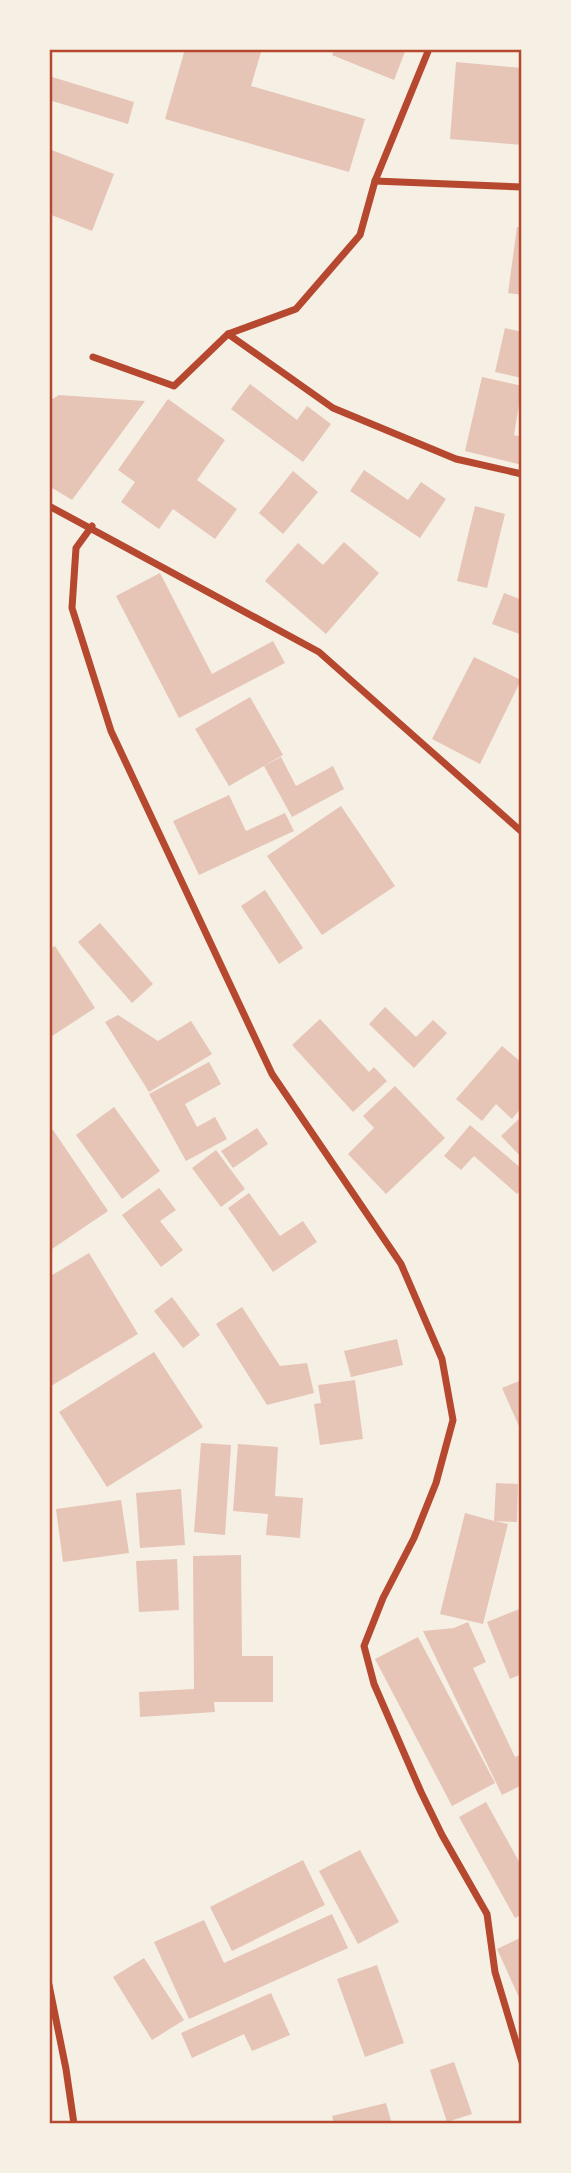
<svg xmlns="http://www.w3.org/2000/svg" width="571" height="2173" font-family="'Golos Text',sans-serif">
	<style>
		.building { fill: #e6c5b7 }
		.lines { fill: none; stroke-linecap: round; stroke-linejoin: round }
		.minor { stroke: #b5482f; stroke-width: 7 }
		.neatline { fill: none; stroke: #b5482f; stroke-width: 2.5 }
	</style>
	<rect width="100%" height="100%" fill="#f6efe4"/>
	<g class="building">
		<path d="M185 49H250L261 52 251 86 365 119 349 172 165 119Z"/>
		<path d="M335 49H406L394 80 332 55Z"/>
		<path d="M456 62 522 68V145L450 139Z"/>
		<path d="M49 76 134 102 128 124 49 100Z"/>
		<path d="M49 149 114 174 92 231 49 214Z"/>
		<path d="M517 227H522V295L508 293Z"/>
		<path d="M505 328 522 332V378L495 372Z"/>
		<path d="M482 377 522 386 514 435 522 437V465L465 451Z"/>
		<path d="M250 384 297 420 307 406 331 424 303 462 231 409Z"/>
		<path d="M59 395 145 401 72 500 49 486V401Z"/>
		<path d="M168 399 225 440 197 480 237 509 215 539 173 509 159 529 121 502 135 482 118 470Z"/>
		<path d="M364 470 408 500 421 482 446 499 420 538 350 491Z"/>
		<path d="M293 471 318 492 283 534 259 513Z"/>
		<path d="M475 506 505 514 487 588 457 581Z"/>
		<path d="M344 542 379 573 326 634 265 581 298 543 323 565Z"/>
		<path d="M160 573 212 674 273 641 285 663 179 718 116 596Z"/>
		<path d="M504 593 522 600V635L492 624Z"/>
		<path d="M474 657 521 680 480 764 432 739Z"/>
		<path d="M250 697 283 755 229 786 195 729Z"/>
		<path d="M281 757 296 786 333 766 344 789 292 817 264 766Z"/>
		<path d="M229 795 246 831 285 813 294 831 199 875 173 821Z"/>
		<path d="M341 806 395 886 322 935 267 856Z"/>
		<path d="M265 890 303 948 279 964 241 906Z"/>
		<path d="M100 923 153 984 132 1003 78 942Z"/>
		<path d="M55 946 95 1008 49 1038V949Z"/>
		<path d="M385 1007 416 1037 433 1020 447 1033 414 1068 369 1024Z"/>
		<path d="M118 1015 158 1041 191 1021 212 1054 149 1092 105 1022Z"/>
		<path d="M320 1019 369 1072 374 1067 387 1081 353 1112 292 1045Z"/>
		<path d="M502 1046 522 1063V1107L512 1119 496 1104 482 1121 456 1099Z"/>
		<path d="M209 1062 221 1084 185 1104 197 1127 215 1117 227 1139 186 1161 149 1094Z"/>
		<path d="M395 1086 445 1138 386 1194 348 1154 374 1128 363 1116Z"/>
		<path d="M114 1107 160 1171 122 1199 76 1135Z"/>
		<path d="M522 1116V1158L501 1136Z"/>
		<path d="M470 1125 522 1169V1188L517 1194 474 1156 461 1170 444 1156Z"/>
		<path d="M257 1128 268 1144 233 1168 221 1151Z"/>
		<path d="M53 1130 108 1211 49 1251V1133Z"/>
		<path d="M216 1150 245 1189 221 1207 192 1168Z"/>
		<path d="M159 1188 176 1210 160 1221 183 1250 161 1267 122 1215Z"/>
		<path d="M249 1193 280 1236 303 1221 317 1242 273 1272 228 1208Z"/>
		<path d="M89 1253 138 1334 51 1386 49 1277Z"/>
		<path d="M172 1297 200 1335 183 1348 154 1311Z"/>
		<path d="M242 1307 280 1366 307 1363 314 1393 267 1405 216 1324Z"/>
		<path d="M397 1339 403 1365 351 1377 344 1351Z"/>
		<path d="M154 1352 203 1427 107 1487 59 1412Z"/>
		<path d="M355 1380 363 1439 320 1445 314 1404 321 1403 318 1385Z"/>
		<path d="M522 1380V1433L502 1388Z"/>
		<path d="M201 1443 231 1445 225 1535 194 1532Z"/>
		<path d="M238 1444 278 1447 275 1496 303 1498 300 1538 266 1535 268 1514 233 1511Z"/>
		<path d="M496 1483 518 1484 517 1522 495 1521 508 1524 483 1624 440 1614 465 1513 494 1521Z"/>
		<path d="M181 1489 185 1545 140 1548 136 1493Z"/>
		<path d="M121 1500 129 1553 63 1562 56 1509Z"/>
		<path d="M241 1555 242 1656H273V1702H214L215 1712 140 1717 139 1692 194 1689 193 1556Z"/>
		<path d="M177 1559 179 1610 139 1612 136 1561Z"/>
		<path d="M522 1608V1674L510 1679 487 1622Z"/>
		<path d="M468 1622 486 1662 473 1668 515 1757 522 1754V1785L502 1795 423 1631 454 1628Z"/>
		<path d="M418 1637 495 1783 452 1806 375 1659Z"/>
		<path d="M486 1802 522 1867V1914L515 1918 459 1817Z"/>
		<path d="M360 1850 399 1922 358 1944 319 1871Z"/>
		<path d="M303 1860 325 1905 232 1951 210 1907Z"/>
		<path d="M332 1914 348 1948 189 2019 154 1942 204 1920 224 1963Z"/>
		<path d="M522 1937V2004L497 1949Z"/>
		<path d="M144 1958 184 2020 152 2040 113 1977Z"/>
		<path d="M377 1965 404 2043 365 2057 337 1979Z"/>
		<path d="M271 1993 290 2035 252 2051 244 2034 192 2058 181 2033Z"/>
		<path d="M454 2062 472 2114 447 2122 430 2070Z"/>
		<path d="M386 2103 392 2124H334L332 2116Z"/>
	</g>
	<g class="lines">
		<g class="minor">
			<path d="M375 181 522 187"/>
			<path d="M228 334 333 408 456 459 522 474"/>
			<path d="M93 357 174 386 228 334 296 309 360 235 375 181 429 49"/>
			<path d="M49 506 319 652 522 832"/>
			<path d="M92 526 76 548 72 608 111 731 272 1074 401 1264 442 1359 453 1420 436 1483 414 1538 383 1598 364 1646 374 1684 421 1792 442 1835 487 1914 495 1972 522 2062"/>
			<path d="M49 1985 66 2069 74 2124"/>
		</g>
	</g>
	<rect width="571" height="2173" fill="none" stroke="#f6efe4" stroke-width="102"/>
	<rect x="51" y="51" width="469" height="2071" class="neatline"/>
</svg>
